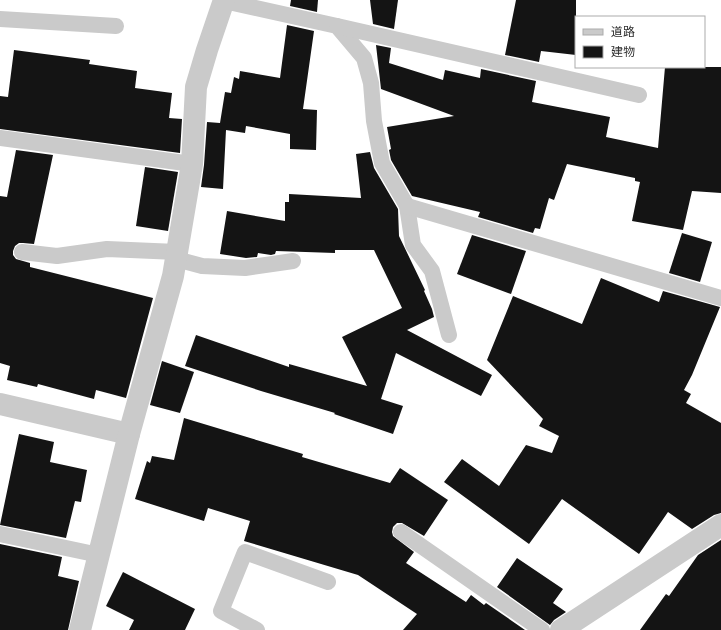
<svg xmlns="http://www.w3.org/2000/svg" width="721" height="630" font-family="'Open Sans','Noto Sans JP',sans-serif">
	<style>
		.building { fill: #141414 }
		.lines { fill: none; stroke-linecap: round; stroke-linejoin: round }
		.service { stroke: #cacaca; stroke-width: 16 }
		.minor { stroke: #cacaca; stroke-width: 22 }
	</style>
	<rect width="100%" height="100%" fill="#fff"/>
	<g class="building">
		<path d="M291 0H318L317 12 290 6Z"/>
		<path d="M370 0H398L394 29 373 24Z"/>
		<path d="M516 0H576V55L541 51 539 62 505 55Z"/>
		<path d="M287 25 314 31 303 109 317 110 316 150 290 149V134L246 126 245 133 226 130 223 189 201 187 204 165 207 122 220 123 225 92 231 93 234 77 239 79 240 71 280 78Z"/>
		<path d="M376 45 391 48 389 63 443 80 445 70 480 78 481 69 536 81 532 102 610 117 606 137 658 148 665 67H721V193L692 191 683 230 632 221 640 182 635 181V178L567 164 554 200 549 198 540 229 535 228 533 233 478 217 480 212 412 196 391 160 389 150 391 149 387 127 454 116 381 89Z"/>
		<path d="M14 50 90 60 89 64 137 71 135 88 172 93 169 118 182 119 180 153 0 129V96L8 97Z"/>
		<path d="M16 150 53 155 34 244 23 243H19L15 246 13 251V255L16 259 30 263V267L153 298 126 398 96 390 94 399 38 384 37 387 7 380 10 366 0 363V196L7 197Z"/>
		<path d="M370 152 374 168 398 209 399 236 425 290 424 291 432 309 434 317 407 330 492 375 481 396 396 353 381 399 403 406 393 434 334 414 335 413 261 391 185 366 196 335 289 367V364L367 386 342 337 402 308 374 250H335V253L276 251 275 254 271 255 258 253 257 257 246 258 220 254 227 211 285 221V202H289V194L361 198 356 154Z"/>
		<path d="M145 167 178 172 168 231 136 226Z"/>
		<path d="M682 233 712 242 700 282 669 273Z"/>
		<path d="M472 235 526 251 511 294 457 274Z"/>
		<path d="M601 278 659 302 663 291 720 307 692 375 684 390 691 394 686 403 721 423V513L714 515 692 529 668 512 639 554 562 499 529 544 444 482 462 459 499 486 526 445 552 453 559 436 539 426 543 419 487 360 513 296 582 324Z"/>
		<path d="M162 361 194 372 180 413 150 405Z"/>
		<path d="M184 418 303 454 302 457 390 483 400 468 448 500 424 536 402 523H397L393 527 392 532 393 536 414 552 406 563 466 602 471 595 484 605 486 603 525 630H403L417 614 358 575 244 541 250 521 208 508 204 521 135 499 147 461 150 463 152 456 174 460Z"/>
		<path d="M19 434 54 442 50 462 87 470 81 502 75 501 66 538 0 525Z"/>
		<path d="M721 540V630H640L666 594 669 596 698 555Z"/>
		<path d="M0 544 62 557 58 576 79 581 68 630H0Z"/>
		<path d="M517 558 563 589 553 603 566 612 554 620 550 625 497 587Z"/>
		<path d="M123 572 195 609 185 630H129L134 620 106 606Z"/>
	</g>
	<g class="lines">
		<g class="service">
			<path d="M224 1 337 26 364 58 371 83 374 121 382 163 407 206 413 245 432 271 449 335"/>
			<path d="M0 19 116 26"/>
			<path d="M337 26 639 95"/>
			<path d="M0 138 192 164"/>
			<path d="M407 206 721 298"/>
			<path d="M22 252 57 256 107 249 177 252"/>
			<path d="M176 259 202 266 245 268 293 261"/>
			<path d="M401 532 542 630"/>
			<path d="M0 534 99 555"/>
			<path d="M257 630 221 611 245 552 328 582"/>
		</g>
		<g class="minor">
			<path d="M0 404 129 434"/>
			<path d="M80 630 129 434 173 276 192 164 196 87 207 50 224 0"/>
			<path d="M561 630 721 525"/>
		</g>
	</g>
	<rect x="575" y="16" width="130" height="52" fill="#ffffff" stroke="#ababab"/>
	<rect x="583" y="29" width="20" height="6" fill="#cacaca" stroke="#ababab"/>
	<text x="611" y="36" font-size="12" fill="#2d2d2d">道路</text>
	<rect x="583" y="46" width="20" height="12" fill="#141414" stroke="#ababab"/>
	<text x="611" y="56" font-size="12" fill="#2d2d2d">建物</text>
</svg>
